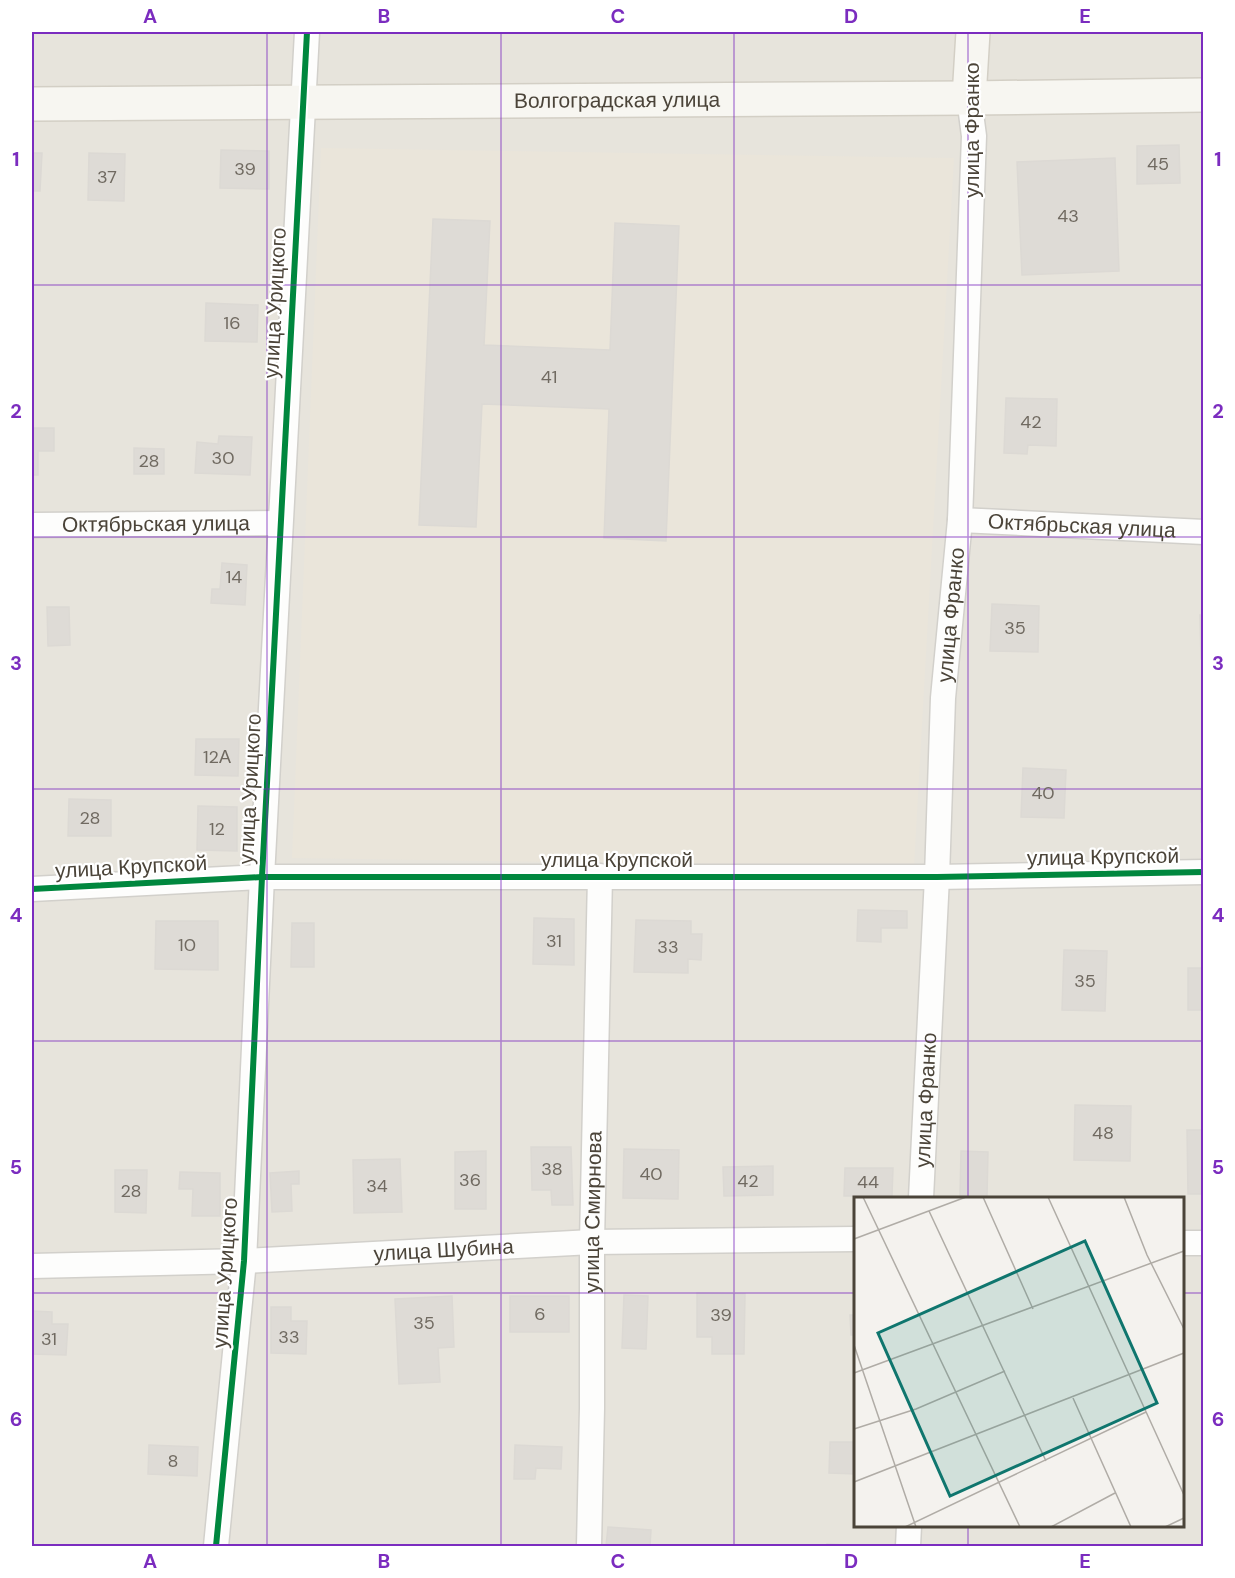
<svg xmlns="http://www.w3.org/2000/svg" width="1235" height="1578" font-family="'DM Sans',sans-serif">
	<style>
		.residential { fill: #e7e4dc; fill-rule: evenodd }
		.education { fill: #eae5da }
		.building { fill: #dedbd6; stroke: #dcd9d4; stroke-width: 1.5 }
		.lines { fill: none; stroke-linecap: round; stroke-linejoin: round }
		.street-casing { stroke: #d2d0cb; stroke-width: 27 }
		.secondary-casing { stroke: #d3cfc5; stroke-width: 36 }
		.street { stroke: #fdfdfc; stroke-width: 24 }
		.secondary { stroke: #f7f6f1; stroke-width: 33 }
		.cycleway-casing { stroke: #fff; stroke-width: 10 }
		.cycleway { stroke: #00873e; stroke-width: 6 }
		.grid { fill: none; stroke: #7b2cbf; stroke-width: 1.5; stroke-opacity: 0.55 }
		.labels { text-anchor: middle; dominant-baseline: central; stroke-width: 4.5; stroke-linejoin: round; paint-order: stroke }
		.number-label { font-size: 18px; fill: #706a61 }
		.street-label { font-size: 21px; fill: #4b4439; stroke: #fff }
		.inset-road { fill: none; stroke: #b0aca6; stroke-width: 1.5 }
		.view { fill: #0f766e; fill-opacity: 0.15; stroke: #0f766e; stroke-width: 3 }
		.inset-edge { fill: none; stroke: #4b4439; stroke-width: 3 }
		.neatline { fill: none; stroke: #7b2cbf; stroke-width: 2 }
		.grid-label { font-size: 20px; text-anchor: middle; font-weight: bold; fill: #7b2cbf }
	</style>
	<rect width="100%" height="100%" fill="#f4f2ee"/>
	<path class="residential" d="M32 32H1203V1546H32ZM856 1198H1182V1526H856Z"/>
	<path class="education" d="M321 148 954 158 914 867 292 858Z"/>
	<g class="building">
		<path d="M1179 145 1180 183 1137 184V146Z"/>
		<path d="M221 150 269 151V189L220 188Z"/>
		<path d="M32 153H42L40 191H32Z"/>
		<path d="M89 153 125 154 124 201 88 200Z"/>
		<path d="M1115 158 1119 271 1022 275 1017 162Z"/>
		<path d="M433 219 490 221 484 345 610 350 615 223 679 226 666 541 604 538 609 409 482 404 476 527 419 525Z"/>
		<path d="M206 303 258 305 257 342 205 341Z"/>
		<path d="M1006 398 1057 399 1056 446 1028 445 1027 454 1004 453Z"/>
		<path d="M32 428H54V451H38V475H32Z"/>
		<path d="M219 436 252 437 250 475 195 473 197 442 218 444Z"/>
		<path d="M134 448 164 449V474H134Z"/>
		<path d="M222 563 247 565 245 605 211 603 212 589H220Z"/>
		<path d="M992 604 1039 606 1038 652 990 651Z"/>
		<path d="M47 607H69L70 645 48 646Z"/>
		<path d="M1200 615H1204V659H1201Z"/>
		<path d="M196 739H239L238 776 195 775Z"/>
		<path d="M1023 768 1066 770 1064 818 1021 817Z"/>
		<rect x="1201" y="789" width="3" height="33"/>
		<path d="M69 799 111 800V836H68Z"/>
		<path d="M198 806 237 807V851L197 850Z"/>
		<path d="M858 910 907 911V928H881V942L857 941Z"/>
		<path d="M534 918 574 919V965L533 964Z"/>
		<path d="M636 920 691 921V934H702L701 960 688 959V973L634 972Z"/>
		<path d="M156 921H218V970L155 969Z"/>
		<path d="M292 923H314V967H291Z"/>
		<path d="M1064 950 1107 951 1105 1011 1062 1010Z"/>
		<rect x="1188" y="968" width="16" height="42"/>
		<path d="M1075 1105 1131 1106 1130 1161 1074 1160Z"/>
		<path d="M1187 1130H1204V1194H1188Z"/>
		<path d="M531 1147H571L573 1205H552L551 1190H532Z"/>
		<path d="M624 1149 679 1150 678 1199 623 1198Z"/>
		<path d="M486 1151V1209H455V1152Z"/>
		<path d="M961 1151 988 1152 987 1197 960 1196Z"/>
		<path d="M400 1159 402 1212 354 1213 353 1160Z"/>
		<path d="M773 1166V1195L724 1196 723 1167Z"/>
		<path d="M845 1168H893L892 1196H844Z"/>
		<path d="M115 1170H147L146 1213 115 1212Z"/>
		<path d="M299 1171V1184H291L292 1211 272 1212 270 1173Z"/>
		<path d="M180 1172 220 1173V1216H192L193 1189H179Z"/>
		<path d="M697 1293 745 1294 744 1354H712V1337H697Z"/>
		<path d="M624 1295 648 1296 646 1349 622 1348Z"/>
		<path d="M452 1296 454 1347 438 1348 440 1382 399 1384 395 1299Z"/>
		<rect x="510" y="1296" width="59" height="36"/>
		<path d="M271 1307H291V1321H307L306 1354 271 1353Z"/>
		<path d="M32 1311 52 1312V1324H68L66 1355 32 1354Z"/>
		<path d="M850 1315H856V1335H851Z"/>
		<path d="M830 1442H856V1474L829 1473Z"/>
		<path d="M149 1445 198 1447 197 1476 148 1474Z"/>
		<path d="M515 1445 562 1447 561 1469 536 1468 535 1479H514Z"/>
		<path d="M608 1527 651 1530 650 1546H606Z"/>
		<path d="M827 1544 871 1546H827Z"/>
	</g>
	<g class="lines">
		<defs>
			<g id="street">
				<path id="s1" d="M960 520 1204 532"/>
				<path id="s2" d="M32 525 280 523"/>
				<path d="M32 889 262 877H937L1204 872"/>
				<path id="s3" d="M921 1198 937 877 943 698 960 520 974 136 969 98"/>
				<path d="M1182 1243H1204"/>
				<path id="s4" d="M32 1266 244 1261 592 1242 856 1239"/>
				<path d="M216 1546 244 1261 262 877 307 32"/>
				<path id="s5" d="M589 1546 592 1408V1242L600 876"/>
				<path d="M908 1546 909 1526"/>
			</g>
			<g id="secondary">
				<path d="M969 98 973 32"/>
				<path id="s6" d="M32 104 969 98 1204 95"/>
			</g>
		</defs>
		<use href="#street" class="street-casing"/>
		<use href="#secondary" class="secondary-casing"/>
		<use href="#street" class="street"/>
		<use href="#secondary" class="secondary"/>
		<defs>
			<g id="cycleway">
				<path d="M32 889 262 877H937L1204 872"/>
				<path d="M216 1546 244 1261 262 877 307 32"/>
			</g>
		</defs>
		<use href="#cycleway" class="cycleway-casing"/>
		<use href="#cycleway" class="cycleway"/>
	</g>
	<path class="grid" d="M267 32V1546M501 32V1546M734 32V1546M968 32V1198M32 285H1204M32 537H1204M32 789H1204M32 1041H1204M32 1293H856M1182 1293H1204M968 1526V1546"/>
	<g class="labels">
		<g class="number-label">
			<text x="1158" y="164">45</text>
			<text x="245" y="169">39</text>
			<text x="107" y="177">37</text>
			<text x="1068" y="216">43</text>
			<text x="232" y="323">16</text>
			<text x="549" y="377">41</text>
			<text x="1031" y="422">42</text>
			<text x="223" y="458">30</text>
			<text x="149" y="461">28</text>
			<text x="234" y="577">14</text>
			<text x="1015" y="628">35</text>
			<text x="217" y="757">12А</text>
			<text x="1043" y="793">40</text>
			<text x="90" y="818">28</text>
			<text x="217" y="829">12</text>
			<text x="554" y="941">31</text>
			<text x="187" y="945">10</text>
			<text x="668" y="947">33</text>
			<text x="1085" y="981">35</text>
			<text x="1103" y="1133">48</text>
			<text x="552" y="1169">38</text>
			<text x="651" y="1174">40</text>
			<text x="470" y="1180">36</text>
			<text x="748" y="1181">42</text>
			<text x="868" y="1182">44</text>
			<text x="377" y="1186">34</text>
			<text x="131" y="1191">28</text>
			<text x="540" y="1314">6</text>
			<text x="721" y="1315">39</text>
			<text x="424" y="1323">35</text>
			<text x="289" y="1337">33</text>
			<text x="49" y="1339">31</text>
			<text x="173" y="1461">8</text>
		</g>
		<g class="street-label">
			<text stroke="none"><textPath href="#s6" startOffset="585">Волгоградская улица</textPath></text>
			<text transform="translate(972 130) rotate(-90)">улица Франко</text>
			<text transform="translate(275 303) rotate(-87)">улица Урицкого</text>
			<text stroke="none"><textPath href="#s2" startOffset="124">Октябрьская улица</textPath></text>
			<text stroke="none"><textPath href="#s1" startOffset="122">Октябрьская улица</textPath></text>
			<text stroke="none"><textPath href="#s3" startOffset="584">улица Франко</textPath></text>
			<text transform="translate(250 789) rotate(-87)">улица Урицкого</text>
			<text transform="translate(1103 857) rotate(-1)">улица Крупской</text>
			<text x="617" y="860">улица Крупской</text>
			<text transform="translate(131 867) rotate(-3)">улица Крупской</text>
			<text stroke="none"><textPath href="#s3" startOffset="98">улица Франко</textPath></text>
			<text stroke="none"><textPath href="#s5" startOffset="334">улица Смирнова</textPath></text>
			<text stroke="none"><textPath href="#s4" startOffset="412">улица Шубина</textPath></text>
			<text transform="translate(225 1273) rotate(-86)">улица Урицкого</text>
		</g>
	</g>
	<g transform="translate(854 1197)">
		<rect width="330" height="330" fill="#f4f2ee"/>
		<path class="inset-road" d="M9 0 166 330M129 0 179 112M194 0 330 298M270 0 293 58 330 132M75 14 192 264M0 42 112 0M0 148 62 330M0 176 330 54M219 201 277 330M0 232 62 212 151 174M0 285 330 156M51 330 292 215M197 330 261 296M311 330 330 321"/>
		<path class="view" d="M231 44 303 206 96 299 24 136Z"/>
		<rect width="330" height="330" class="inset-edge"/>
	</g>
	<rect width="1235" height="1578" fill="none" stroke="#ffffff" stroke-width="66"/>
	<rect x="33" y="33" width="1169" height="1512" class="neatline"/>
	<g class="grid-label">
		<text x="150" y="23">A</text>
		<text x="384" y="23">B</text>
		<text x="618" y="23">C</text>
		<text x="851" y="23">D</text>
		<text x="1085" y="23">E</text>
		<text x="16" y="166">1</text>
		<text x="1218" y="166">1</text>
		<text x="16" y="418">2</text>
		<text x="1218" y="418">2</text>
		<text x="16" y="670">3</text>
		<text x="1218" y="670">3</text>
		<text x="16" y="922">4</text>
		<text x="1218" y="922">4</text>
		<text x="16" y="1174">5</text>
		<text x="1218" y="1174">5</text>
		<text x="16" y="1426">6</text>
		<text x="1218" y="1426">6</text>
		<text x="150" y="1568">A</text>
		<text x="384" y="1568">B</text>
		<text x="618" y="1568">C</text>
		<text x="851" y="1568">D</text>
		<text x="1085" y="1568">E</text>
	</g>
</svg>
